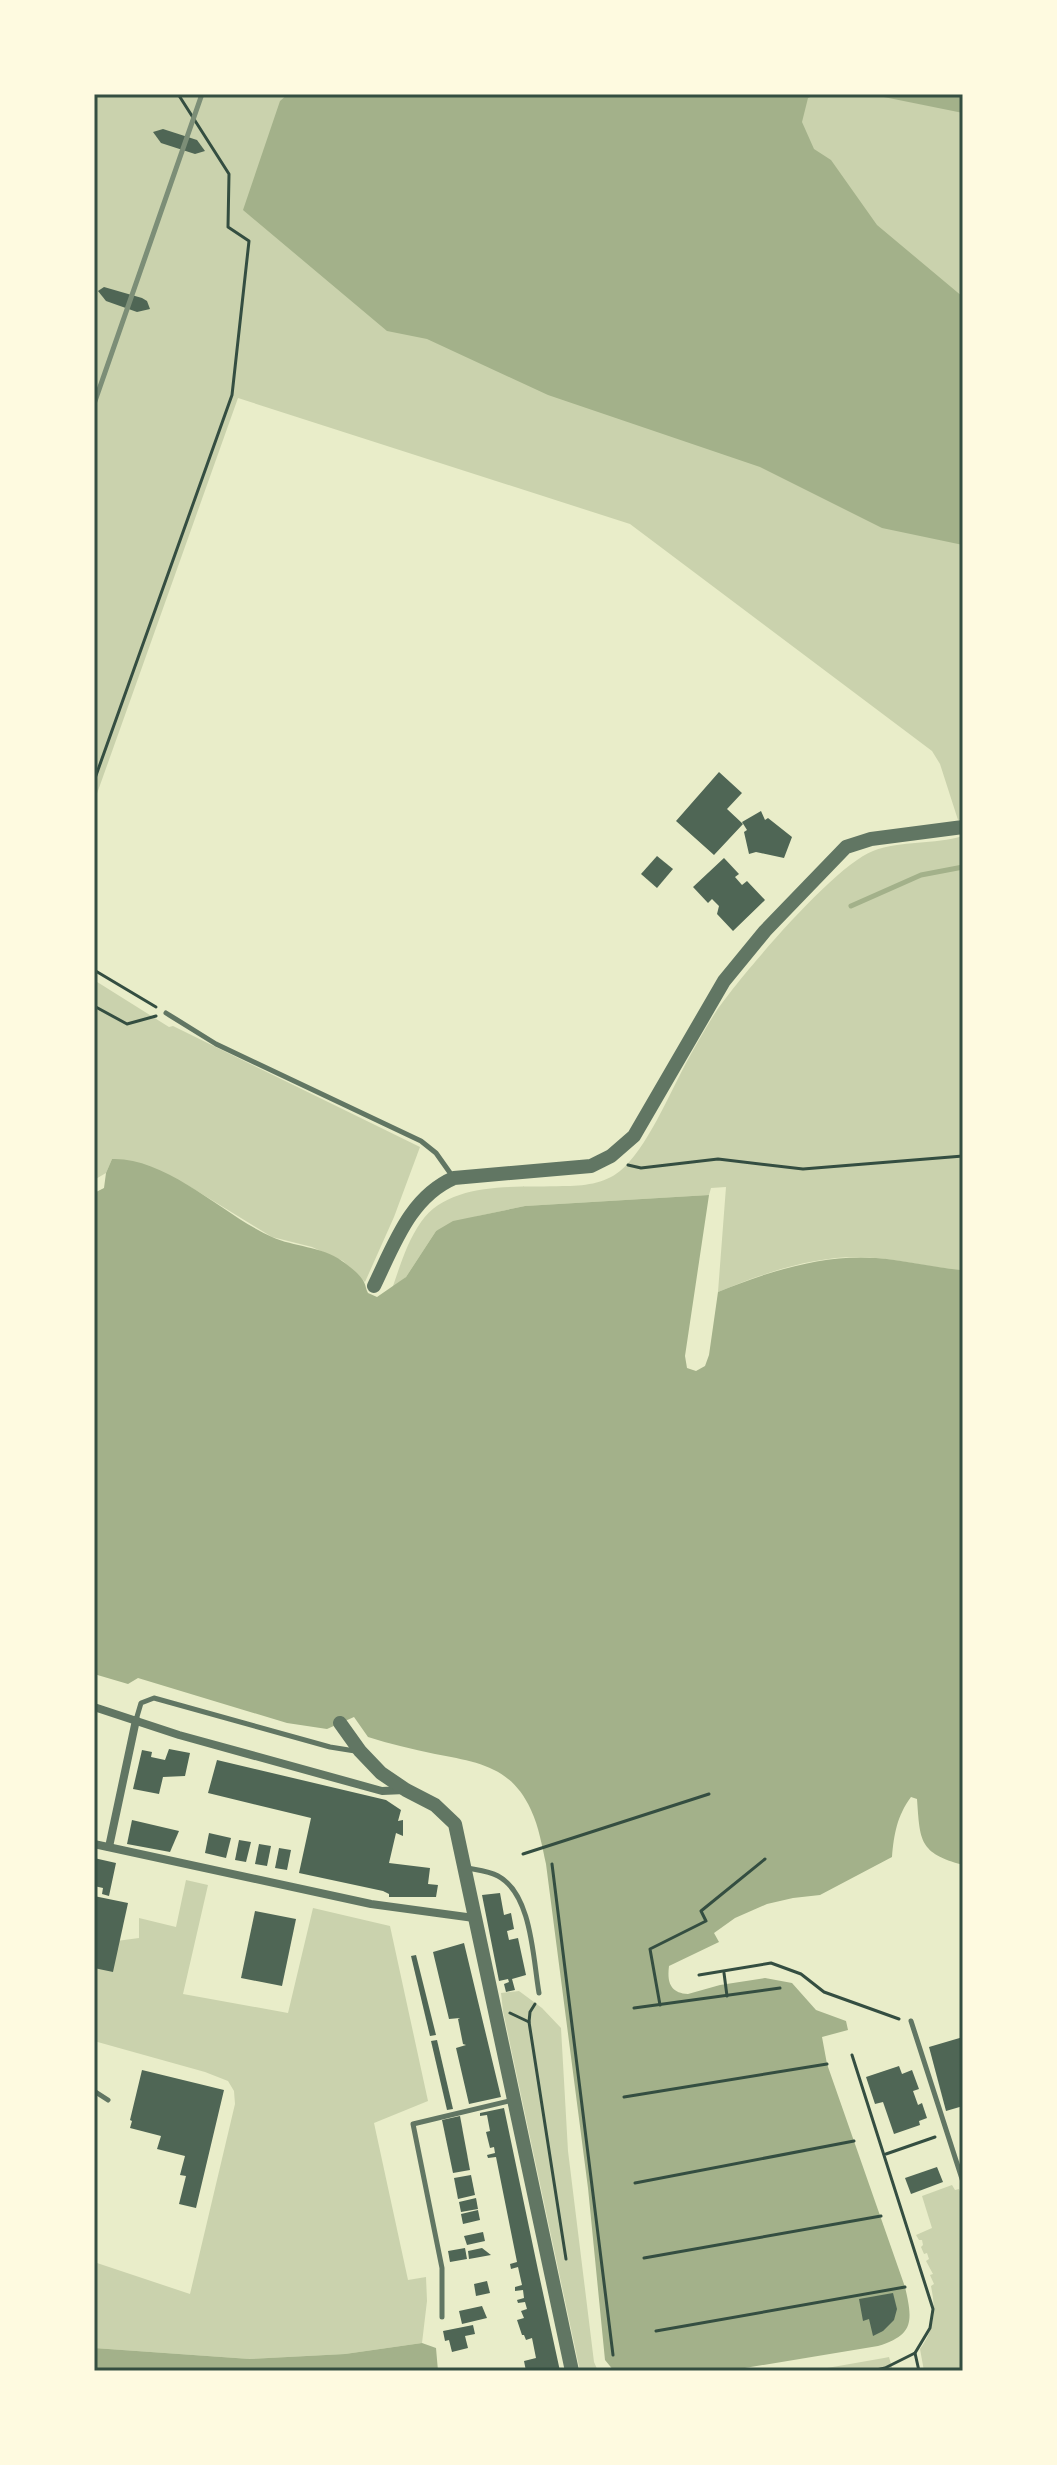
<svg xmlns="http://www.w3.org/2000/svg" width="1057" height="2465" font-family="'Roboto Condensed',sans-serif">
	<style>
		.green { fill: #cad2ad }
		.water { fill: #a3b18a }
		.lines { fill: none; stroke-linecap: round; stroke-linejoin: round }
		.stream { stroke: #a3b18a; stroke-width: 5 }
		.building { fill: #4f6655 }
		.path { stroke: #344e41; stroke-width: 3 }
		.service { stroke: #617663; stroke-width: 5 }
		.minor { stroke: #617663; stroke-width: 8 }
		.tertiary { stroke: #617663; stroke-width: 14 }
		.rail { stroke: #7c8e77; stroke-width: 5 }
		.neatline { fill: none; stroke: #344e41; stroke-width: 3 }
	</style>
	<rect width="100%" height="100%" fill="#e9edc9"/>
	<g class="green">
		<path d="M94 94H963V819L958 820 940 764 932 751 630 524 238 398 94 802Z"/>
		<path d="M963 836V1270C928 1268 892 1257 857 1257 810 1257 761 1274 718 1292L726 1187 711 1188 709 1195 525 1206 478 1216 436 1231 406 1277 392 1289C400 1266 407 1242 421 1222 450 1180 519 1188 563 1186 583 1186 604 1184 620 1171 646 1150 670 1093 686 1063 696 1045 706 1027 717 1010 742 974 835 865 873 851 902 840 934 845 963 836Z"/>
		<path d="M94 980 169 1027 173 1026 420 1147 394 1217 365 1282 343 1261 312 1247 272 1237 184 1183 112 1159 106 1173 94 1180Z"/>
		<path d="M186 1880 208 1885 183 1994 288 2013 313 1908 390 1926 428 2101 374 2123 408 2280 426 2277 427 2301 422 2343 345 2354 250 2359 94 2348V2262L190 2294 235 2104 234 2091 228 2081 205 2072 94 2041V1944L139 1938V1918L176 1927Z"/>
		<path d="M519 1991 542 2008 561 2028 568 2151 594 2362 598 2371H580L503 2011 501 1993Z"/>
		<path d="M952 2185 955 2190 959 2189 963 2199V2371H924L920 2349C935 2328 936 2311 931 2286L934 2284 930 2275 933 2274 926 2261 929 2259 927 2253 924 2254 921 2247 923 2245 922 2240H919L916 2235 932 2228 922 2196Z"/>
		<path d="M889 2357 893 2371H810L884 2358Z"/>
	</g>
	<g class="water">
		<path d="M288 94H817L808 98 802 122 814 149 831 160 877 225 963 297V545L882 528 760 467 548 395 427 339 387 331 243 210 280 101Z"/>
		<path d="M869 94H963V113Z"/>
		<path d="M112 1159C167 1157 223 1215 272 1237 294 1247 321 1246 342 1261 348 1265 361 1275 364 1282 366 1286 366 1290 368 1293L377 1297 406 1277 436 1231 453 1221 525 1206 709 1195 685 1356 687 1368 696 1371 705 1366 709 1355 718 1292C767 1272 822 1254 876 1258 905 1260 934 1268 963 1270V1865C919 1853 920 1841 917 1799L911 1797C897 1816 894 1834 892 1857L820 1895 793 1898 767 1904 735 1918 714 1933 719 1942 669 1966C667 1982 670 1993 688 1994L720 1985 765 1978 792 1983 816 2010 846 2021 848 2030 822 2037 827 2064 905 2287C913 2321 914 2335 878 2346L727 2371H614L605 2360 588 2188 546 1864C542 1846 539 1827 531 1810 511 1766 477 1762 435 1754 412 1749 390 1744 368 1737L354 1717 327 1729 287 1723 138 1678 128 1684 94 1674V1193L104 1188 106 1173Z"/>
		<path d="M422 2343 436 2348 438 2371H94V2348L250 2359 345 2354Z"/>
	</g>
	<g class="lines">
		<path class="stream" d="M851 906 921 875 963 867"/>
	</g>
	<g class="building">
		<path d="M163 129 197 140 205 151 195 154 161 143 153 132Z"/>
		<path d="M104 287 142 298 147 301 150 309 137 312 106 301 98 291Z"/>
		<path d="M719 772 742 793 727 809 743 824 714 855 676 821Z"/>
		<path d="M761 811 765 820 768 818 792 837 784 858 756 852 749 854 744 832 747 830 742 822Z"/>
		<path d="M657 856 673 869 657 888 641 874Z"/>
		<path d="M724 858 739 874 735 877 742 885 747 881 765 900 733 931 717 914 719 906 712 899 708 903 693 887Z"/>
		<path d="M169 1749 190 1753 185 1776 163 1777 159 1794 133 1789 142 1750 152 1752 151 1757 165 1760Z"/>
		<path d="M217 1760 386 1800 401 1810 398 1821 403 1820V1836L396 1833 389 1863 430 1868 428 1884 438 1885 436 1897H389V1894L383 1891 299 1873 311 1818 208 1793Z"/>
		<path d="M132 1820 179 1831 170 1852 127 1844Z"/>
		<path d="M209 1833 231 1838 226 1858 205 1853Z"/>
		<path d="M239 1840 251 1842 246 1862 235 1860Z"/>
		<path d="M259 1844 271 1846 267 1866 255 1864Z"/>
		<path d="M279 1848 291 1850 287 1870 275 1868Z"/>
		<path d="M94 1858 116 1863 109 1896 102 1894 103 1888 94 1886Z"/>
		<path d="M500 1893 504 1915 511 1913 514 1929 507 1931 509 1940 518 1938 526 1975 512 1979 515 1990 506 1992 504 1984 509 1982 508 1979 499 1981 482 1895Z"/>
		<path d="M94 1896 128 1903 113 1972 94 1968Z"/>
		<path d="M255 1911 296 1919 282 1986 241 1978Z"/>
		<path d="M464 1943 501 2097 469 2104 456 2048 466 2045 463 2044 458 2019 460 2018 449 2019 433 1952Z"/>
		<path d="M416 1955 436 2035 430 2036 411 1956Z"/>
		<path d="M963 2037V2106L946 2111 929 2047Z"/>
		<path d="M437 2040 453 2109 447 2110 431 2041Z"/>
		<path d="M899 2066 902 2074 912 2070 919 2089 913 2091 918 2105 922 2103 927 2118 919 2121 920 2125 894 2134 883 2102 875 2104 866 2077Z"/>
		<path d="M142 2070 224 2090 196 2208 179 2204 186 2176 180 2175 185 2156 157 2149 161 2136 130 2128 132 2121 130 2120Z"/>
		<path d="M504 2108 538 2270 560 2371H526L524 2361 536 2358 532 2338 526 2340 524 2335H522L517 2320 524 2318 521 2311 527 2309 525 2302 518 2303 517 2300 524 2298 523 2290 515 2291V2287L522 2285 518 2267 511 2269 510 2264 517 2262 496 2157 488 2158 487 2155 495 2153 494 2147 490 2148 486 2132 490 2131 487 2115 480 2116V2113Z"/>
		<path d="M460 2116 470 2170 453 2173 442 2120Z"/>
		<path d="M937 2167 943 2182 911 2194 905 2178Z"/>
		<path d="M471 2175 475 2195 458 2199 454 2178Z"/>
		<path d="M476 2198 478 2209 461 2212 459 2202Z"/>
		<path d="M478 2210 480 2220 463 2224 461 2214Z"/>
		<path d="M483 2232 485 2241 467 2245 464 2236Z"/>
		<path d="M465 2248 467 2259 450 2262 448 2251Z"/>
		<path d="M482 2248 491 2255 469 2259 468 2251Z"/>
		<path d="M487 2281 490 2293 476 2296 474 2284Z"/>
		<path d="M893 2293 897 2309 894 2320 883 2331 873 2336 869 2319 863 2321 859 2299Z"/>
		<path d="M482 2306 487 2318 462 2324 459 2311Z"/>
		<path d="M473 2325 475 2334 465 2336 468 2348 452 2352 449 2340 445 2341 443 2331Z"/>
	</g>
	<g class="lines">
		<g class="path">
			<path d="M94 781 232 395 249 241 228 227 229 174 178 94"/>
			<path d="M94 970 156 1007"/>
			<path d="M94 1006 127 1024 156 1016"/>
			<path d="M628 1165 641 1168 718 1159 803 1169 963 1156"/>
			<path d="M523 1854 709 1794"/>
			<path d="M552 1864 613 2355"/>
			<path d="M724 1973 727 1996"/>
			<path d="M699 1975 771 1963 801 1974 824 1992 899 2019"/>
			<path d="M660 2005 650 1949 706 1921 701 1911 765 1859"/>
			<path d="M634 2008 780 1988"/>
			<path d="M510 2013 529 2022 566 2259"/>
			<path d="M529 2022 530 2012 535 2004"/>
			<path d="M852 2055 933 2309 930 2328 915 2353 919 2371"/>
			<path d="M624 2097 827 2064"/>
			<path d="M886 2154 935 2137"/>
			<path d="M635 2183 854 2141"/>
			<path d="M644 2258 881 2216"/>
			<path d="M656 2331 905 2287"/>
			<path d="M872 2371 885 2368 915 2353"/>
		</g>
		<g class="service">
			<path d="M166 1013 216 1044 421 1141 436 1153 453 1177"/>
			<path d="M136 1720 141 1703 154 1698 330 1747 355 1751"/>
			<path d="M467 1868C477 1870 489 1871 498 1876 532 1894 533 1959 539 1993"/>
			<path d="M911 2021 963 2182"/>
			<path d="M94 2091 108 2100"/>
			<path d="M442 2317V2268L413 2124 513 2100"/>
		</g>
		<g class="minor">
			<path d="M94 1707 179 1735 382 1791 405 1790"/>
			<path d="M94 1844 371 1904 474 1918"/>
			<path d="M109 1847 136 1720"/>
		</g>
		<g class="tertiary">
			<path d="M374 1286C394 1245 410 1197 454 1178L591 1166 611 1156 634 1136 724 981 765 931 846 847 871 839 963 827"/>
			<path d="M340 1723 360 1751 381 1773 406 1790 435 1805 455 1824 572 2371"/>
		</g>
		<path class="rail" d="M94 404 202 94"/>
	</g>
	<rect width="1057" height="2465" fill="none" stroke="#fefae0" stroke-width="192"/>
	<rect x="96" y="96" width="865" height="2273" class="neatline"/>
</svg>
